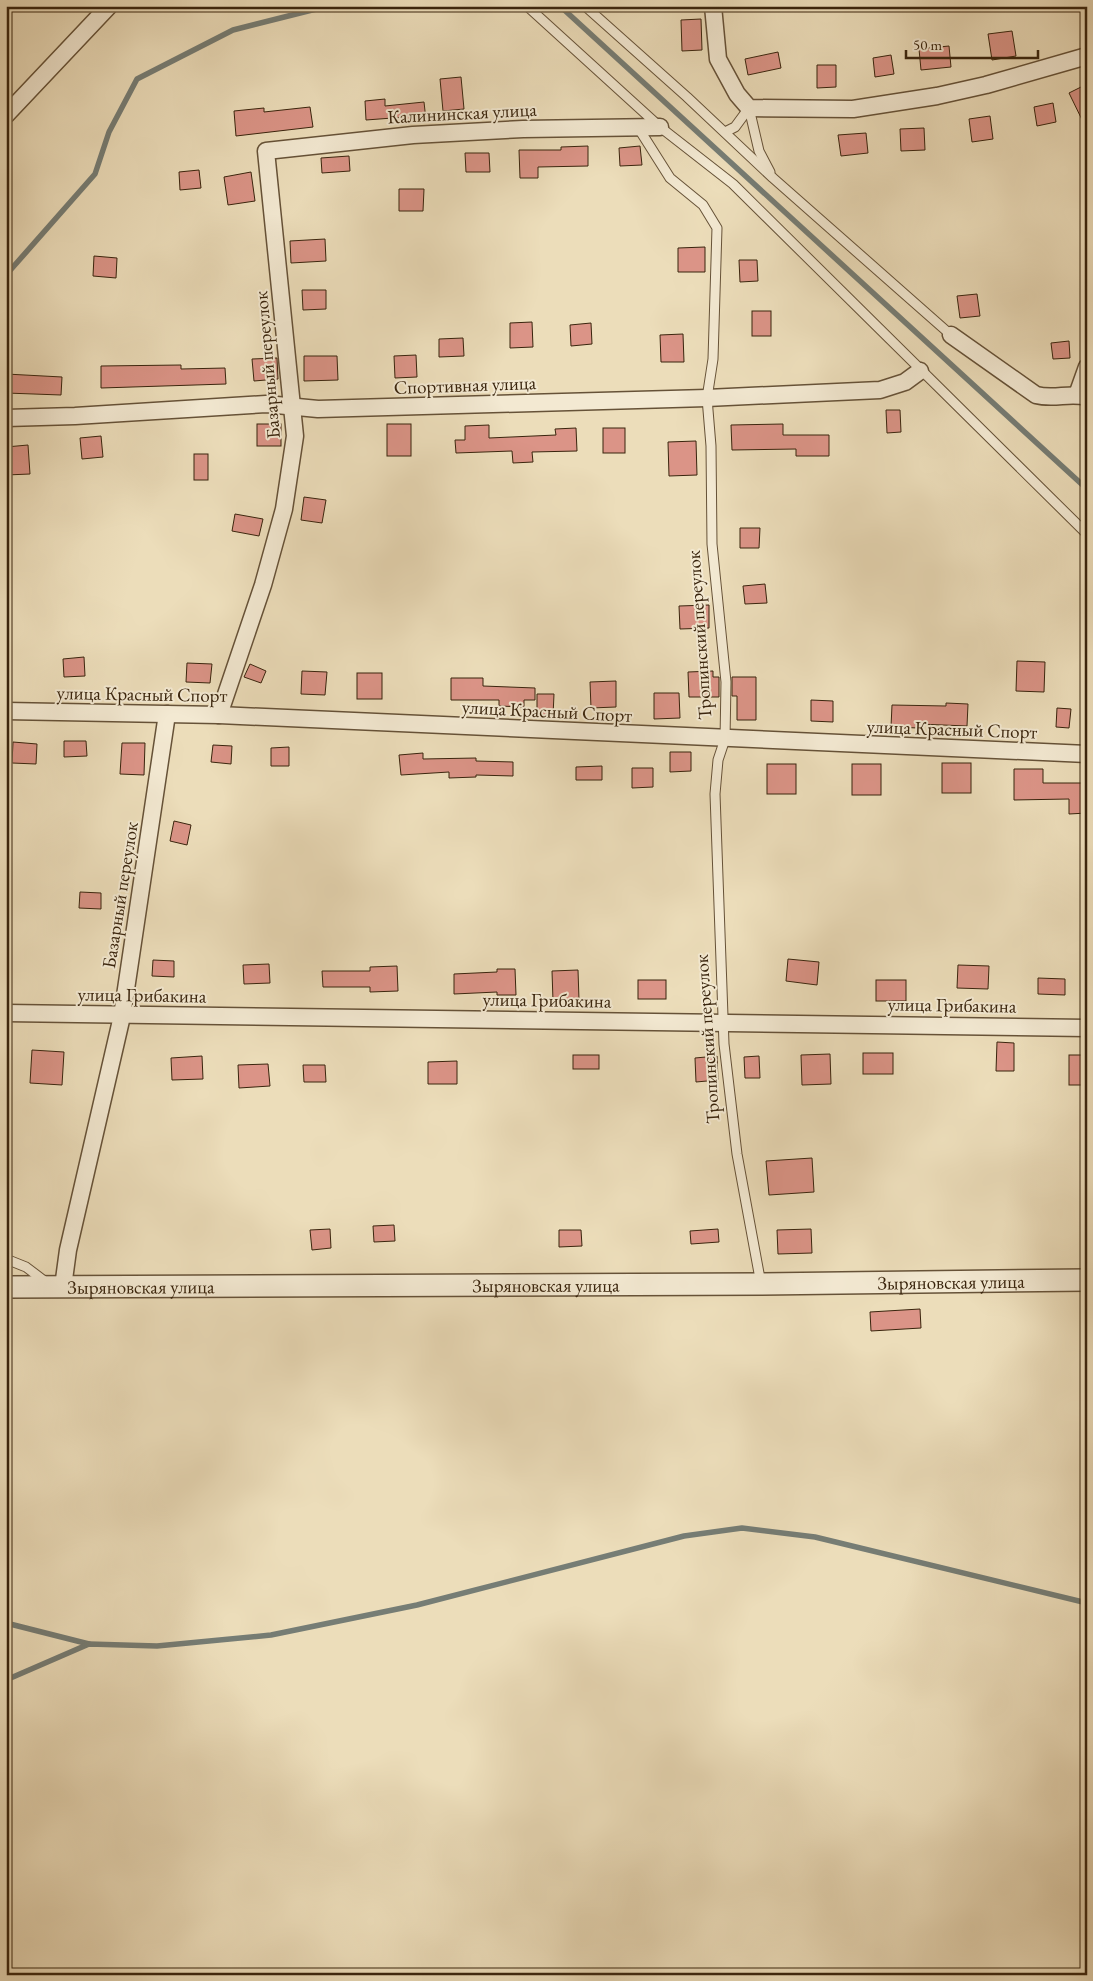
<svg xmlns="http://www.w3.org/2000/svg" width="1093" height="1981" font-family="'EB Garamond',serif">
	<style>
		.lines { fill: none; stroke-linecap: round; stroke-linejoin: round }
		.stream { stroke: #767d75; stroke-width: 5.5 }
		.building { fill: #db9487; stroke: #39240d }
		.service-casing { stroke: #665238; stroke-width: 11 }
		.minor-casing { stroke: #665238; stroke-width: 19 }
		.tertiary-casing { stroke: #665238; stroke-width: 24 }
		.service { stroke: #f3e9d2; stroke-width: 9 }
		.minor { stroke: #f3e9d2; stroke-width: 16 }
		.tertiary { stroke: #f3e9d2; stroke-width: 21 }
		.labels { text-anchor: middle; dominant-baseline: central; stroke-width: 4; stroke-linejoin: round; paint-order: stroke }
		.street-label { font-size: 19px; fill: #39240d; stroke: #f3e9d2 }
	</style>
	<rect width="100%" height="100%" fill="#ecddba"/>
	<filter id="stains"><feTurbulence type="fractalNoise" baseFrequency=".004" numOctaves="4"/><feColorMatrix values="0 0 0 0 .2 0 0 0 0 .09 0 0 0 0 .02 0 0 0 .5 -.17"/></filter>
	<radialGradient id="worn" r=".72"><stop offset=".6" stop-color="#630" stop-opacity="0"/><stop offset="1" stop-color="#630" stop-opacity=".3"/></radialGradient>
	<g class="lines">
		<g class="stream">
			<path d="M560 6 1087 489"/>
			<path d="M6 275 95 174 109 132 137 79 233 30 328 6"/>
			<path d="M6 1623 89 1644"/>
			<path d="M6 1680 89 1644 157 1646 271 1635 417 1605 684 1536 742 1528 815 1537 1087 1603"/>
		</g>
	</g>
	<g class="building">
		<path d="M701 19 702 50 682 51 681 20Z"/>
		<path d="M1012 31 1016 56 992 60 988 34Z"/>
		<path d="M949 46 951 67 921 70 919 49Z"/>
		<path d="M778 52 781 68 748 75 745 59Z"/>
		<path d="M891 55 894 74 875 77 873 58Z"/>
		<path d="M817 65H836V87L817 88Z"/>
		<path d="M461 77 464 109 443 111 440 79Z"/>
		<path d="M1087 84V130L1069 93Z"/>
		<path d="M385 99V106L424 102 426 120 406 122V117L366 120 365 101Z"/>
		<path d="M1053 103 1056 122 1037 126 1034 107Z"/>
		<path d="M310 107 313 127 236 136 234 111 264 108V112Z"/>
		<path d="M990 116 993 139 972 142 969 119Z"/>
		<path d="M924 128 925 150 901 151 900 129Z"/>
		<path d="M866 133 868 153 841 156 838 135Z"/>
		<path d="M588 146V166L538 167V178H520L519 150H561V147Z"/>
		<path d="M640 146 642 165 620 166 619 148Z"/>
		<path d="M465 153H489L490 172H466Z"/>
		<path d="M349 156 350 171 322 173 321 158Z"/>
		<path d="M199 170 201 188 180 190 179 172Z"/>
		<path d="M251 172 255 201 228 205 224 177Z"/>
		<path d="M399 189H424L423 211H399Z"/>
		<path d="M325 239 326 261 291 263 290 241Z"/>
		<path d="M705 247V272H678V248Z"/>
		<path d="M94 256 117 258 116 278 93 276Z"/>
		<path d="M739 260H757L758 281 740 282Z"/>
		<path d="M302 290H326V309L303 310Z"/>
		<path d="M977 294 980 316 960 318 957 296Z"/>
		<rect x="752" y="311" width="19" height="25"/>
		<path d="M532 322 533 347 510 348V323Z"/>
		<path d="M591 323 592 344 571 346 570 325Z"/>
		<path d="M683 334 684 362H661L660 335Z"/>
		<path d="M463 338 464 356 439 357V339Z"/>
		<path d="M1069 341 1070 358 1053 359 1051 343Z"/>
		<path d="M416 355 417 377 395 378 394 356Z"/>
		<path d="M304 356H337L338 380 304 381Z"/>
		<path d="M277 358 278 379 254 381 252 359Z"/>
		<path d="M181 365V369L225 368 226 384 101 388V366Z"/>
		<path d="M6 374 62 377 61 395 6 393Z"/>
		<path d="M886 410H900L901 432 887 433Z"/>
		<rect x="257" y="424" width="24" height="22"/>
		<rect x="387" y="424" width="24" height="32"/>
		<path d="M783 424V435H829V456H796V449L732 450 731 425Z"/>
		<path d="M489 425V438L556 435 555 429 576 428 577 451 532 452 533 462 513 463 512 451 456 453 455 440H465V426Z"/>
		<rect x="603" y="428" width="22" height="25"/>
		<path d="M101 436 103 457 82 459 80 438Z"/>
		<path d="M696 441 697 475 669 476 668 442Z"/>
		<path d="M28 445 30 474 6 475V447Z"/>
		<rect x="194" y="454" width="14" height="26"/>
		<path d="M304 497 326 500 322 523 301 520Z"/>
		<path d="M235 514 263 519 259 536 232 531Z"/>
		<path d="M740 528H760L759 548H740Z"/>
		<path d="M765 584 767 603 745 604 743 586Z"/>
		<path d="M709 605V628L680 629 679 606Z"/>
		<path d="M84 657 85 676 64 677 63 659Z"/>
		<path d="M1017 661 1045 662 1044 692 1016 691Z"/>
		<path d="M187 663 212 664 210 683 186 682Z"/>
		<path d="M250 664 266 671 261 683 244 677Z"/>
		<path d="M302 671 327 672 325 695 301 694Z"/>
		<path d="M713 671V677H719V697H689L688 672Z"/>
		<rect x="357" y="673" width="25" height="26"/>
		<path d="M732 677H756V720H737V696H732Z"/>
		<path d="M451 678H483V686L535 688V700H524V707L499 706V700H451Z"/>
		<path d="M616 681V707L591 708 590 682Z"/>
		<path d="M654 693H679L680 718 654 719Z"/>
		<path d="M537 694H554L553 716H537Z"/>
		<path d="M811 700 833 701V722L811 721Z"/>
		<path d="M946 703 968 704 967 726 919 724V728L891 727 892 705 946 706Z"/>
		<path d="M1057 708 1071 709 1069 728 1056 727Z"/>
		<path d="M64 741H86L87 756 64 757Z"/>
		<path d="M13 742 37 744 36 764 12 763Z"/>
		<path d="M122 743H145L144 775 120 774Z"/>
		<path d="M213 745 232 746 231 764 211 762Z"/>
		<path d="M289 747V766H271V748Z"/>
		<path d="M670 752H691V771L670 772Z"/>
		<path d="M423 753V759L476 758V761L513 762V776L476 775V777L449 778V772L401 775 399 755Z"/>
		<rect x="942" y="763" width="29" height="30"/>
		<rect x="767" y="764" width="29" height="30"/>
		<rect x="852" y="764" width="29" height="31"/>
		<path d="M602 766V780H576V767Z"/>
		<path d="M632 768H653V787L632 788Z"/>
		<path d="M1014 769H1043V783H1087V813L1069 814V799L1014 800Z"/>
		<path d="M174 821 191 825 187 845 170 841Z"/>
		<path d="M80 892 101 893V909L79 908Z"/>
		<path d="M788 959 819 962 817 985 786 981Z"/>
		<path d="M153 960 174 961V977L152 976Z"/>
		<path d="M269 964 270 983 244 984 243 965Z"/>
		<path d="M958 965 989 966 988 989 957 988Z"/>
		<path d="M397 966 398 991 370 992V987H323L322 971H370V967Z"/>
		<path d="M497 969H515L516 995H497V992L454 994V974L497 972Z"/>
		<path d="M578 970 579 1000 553 1001 552 971Z"/>
		<path d="M1038 978 1065 979V995L1038 994Z"/>
		<rect x="638" y="980" width="28" height="19"/>
		<rect x="876" y="980" width="30" height="21"/>
		<path d="M997 1042 1014 1043V1071H996Z"/>
		<path d="M32 1050 64 1052 62 1085 30 1083Z"/>
		<rect x="863" y="1053" width="30" height="21"/>
		<path d="M830 1054 831 1084 802 1085 801 1055Z"/>
		<rect x="573" y="1055" width="26" height="14"/>
		<rect x="1069" y="1055" width="18" height="30"/>
		<path d="M202 1056 203 1079 172 1080 171 1058Z"/>
		<path d="M717 1056 718 1080 696 1082 695 1058Z"/>
		<path d="M759 1056 760 1078H745L744 1057Z"/>
		<path d="M457 1061V1084H428V1062Z"/>
		<path d="M268 1064 270 1086 239 1088 238 1065Z"/>
		<path d="M303 1065H325L326 1082H304Z"/>
		<path d="M812 1158 814 1192 769 1195 766 1161Z"/>
		<path d="M394 1225 395 1241 374 1242 373 1226Z"/>
		<path d="M330 1229 331 1248 312 1250 310 1230Z"/>
		<path d="M718 1229 719 1242 691 1244 690 1231Z"/>
		<path d="M811 1229 812 1253 778 1254 777 1230Z"/>
		<path d="M559 1230H581L582 1246 559 1247Z"/>
		<path d="M920 1309 921 1328 871 1331 870 1312Z"/>
	</g>
	<g class="lines">
		<defs>
			<g id="service">
				<path d="M527 6 660 127 733 184 1087 534"/>
				<path d="M585 6 687 97 773 178 951 335"/>
				<path d="M749 108 759 151 770 172"/>
				<path d="M639 129 670 178 703 205 717 228 713 359 707 398 711 446 712 544 726 682 725 739 718 760 715 794 724 1044 737 1154 761 1284"/>
				<path d="M725 132 735 127 749 108"/>
				<path d="M6 1259 26 1267 47 1283"/>
			</g>
			<g id="minor">
				<path d="M713 6 718 59 737 94 749 108 853 109 937 96 986 85 1087 56"/>
				<path d="M6 115 109 6"/>
				<path d="M951 335 1036 395C1055 400 1069 392 1087 397"/>
				<path d="M1077 395 1087 367"/>
				<path d="M6 418 75 416 266 404 318 409 707 398 880 390 905 382 920 371"/>
				<path d="M6 711 219 715 1087 754"/>
				<path d="M219 715 263 585 284 509 295 436 266 151 413 135 523 129 660 127"/>
				<path d="M6 1013 1087 1028"/>
				<path d="M63 1287 68 1250 122 1016 167 714"/>
			</g>
			<g id="tertiary">
				<path id="s1" d="M6 1287 761 1284 1087 1280"/>
			</g>
		</defs>
		<use href="#service" class="service-casing"/>
		<use href="#minor" class="minor-casing"/>
		<use href="#tertiary" class="tertiary-casing"/>
		<use href="#service" class="service"/>
		<use href="#minor" class="minor"/>
		<use href="#tertiary" class="tertiary"/>
	</g>
	<g class="labels">
		<g class="street-label">
			<text transform="translate(462 113) rotate(-3)">Калининская улица</text>
			<text transform="translate(267 365) rotate(-95)">Базарный переулок</text>
			<text transform="translate(465 385) rotate(-2)">Спортивная улица</text>
			<text transform="translate(699 635) rotate(-94)">Тропинский переулок</text>
			<text transform="translate(142 694) rotate(1)">улица Красный Спорт</text>
			<text transform="translate(547 711) rotate(3)">улица Красный Спорт</text>
			<text transform="translate(952 729) rotate(2)">улица Красный Спорт</text>
			<text transform="translate(120 895) rotate(-81)">Базарный переулок</text>
			<text transform="translate(142 995) rotate(1)">улица Грибакина</text>
			<text transform="translate(547 1000) rotate(1)">улица Грибакина</text>
			<text transform="translate(952 1005) rotate(1)">улица Грибакина</text>
			<text transform="translate(707 1039) rotate(-94)">Тропинский переулок</text>
			<text stroke="none"><textPath href="#s1" startOffset="945">Зыряновская улица</textPath></text>
			<text stroke="none"><textPath href="#s1" startOffset="540">Зыряновская улица</textPath></text>
			<text stroke="none"><textPath href="#s1" startOffset="135">Зыряновская улица</textPath></text>
		</g>
	</g>
	<rect width="1093" height="1981" fill="none" stroke="#ecddba" stroke-width="25"/>
	<rect x="8" y="8" width="1078" height="1966" fill="none" stroke="#39240d" stroke-width="2.5"/>
	<rect x="12" y="12" width="1068" height="1956" fill="none" stroke="#39240d"/>
	<path d="M906 50v8h132v-8" fill="none" stroke="#39240d" stroke-width="2.5"/>
	<text x="913" y="50" font-size="15" fill="#39240d" stroke="#f3e9d2" stroke-width="4" paint-order="stroke">50 m</text>
	<rect width="100%" height="100%" filter="url(#stains)"/>
	<rect width="100%" height="100%" fill="url(#worn)"/>
</svg>
